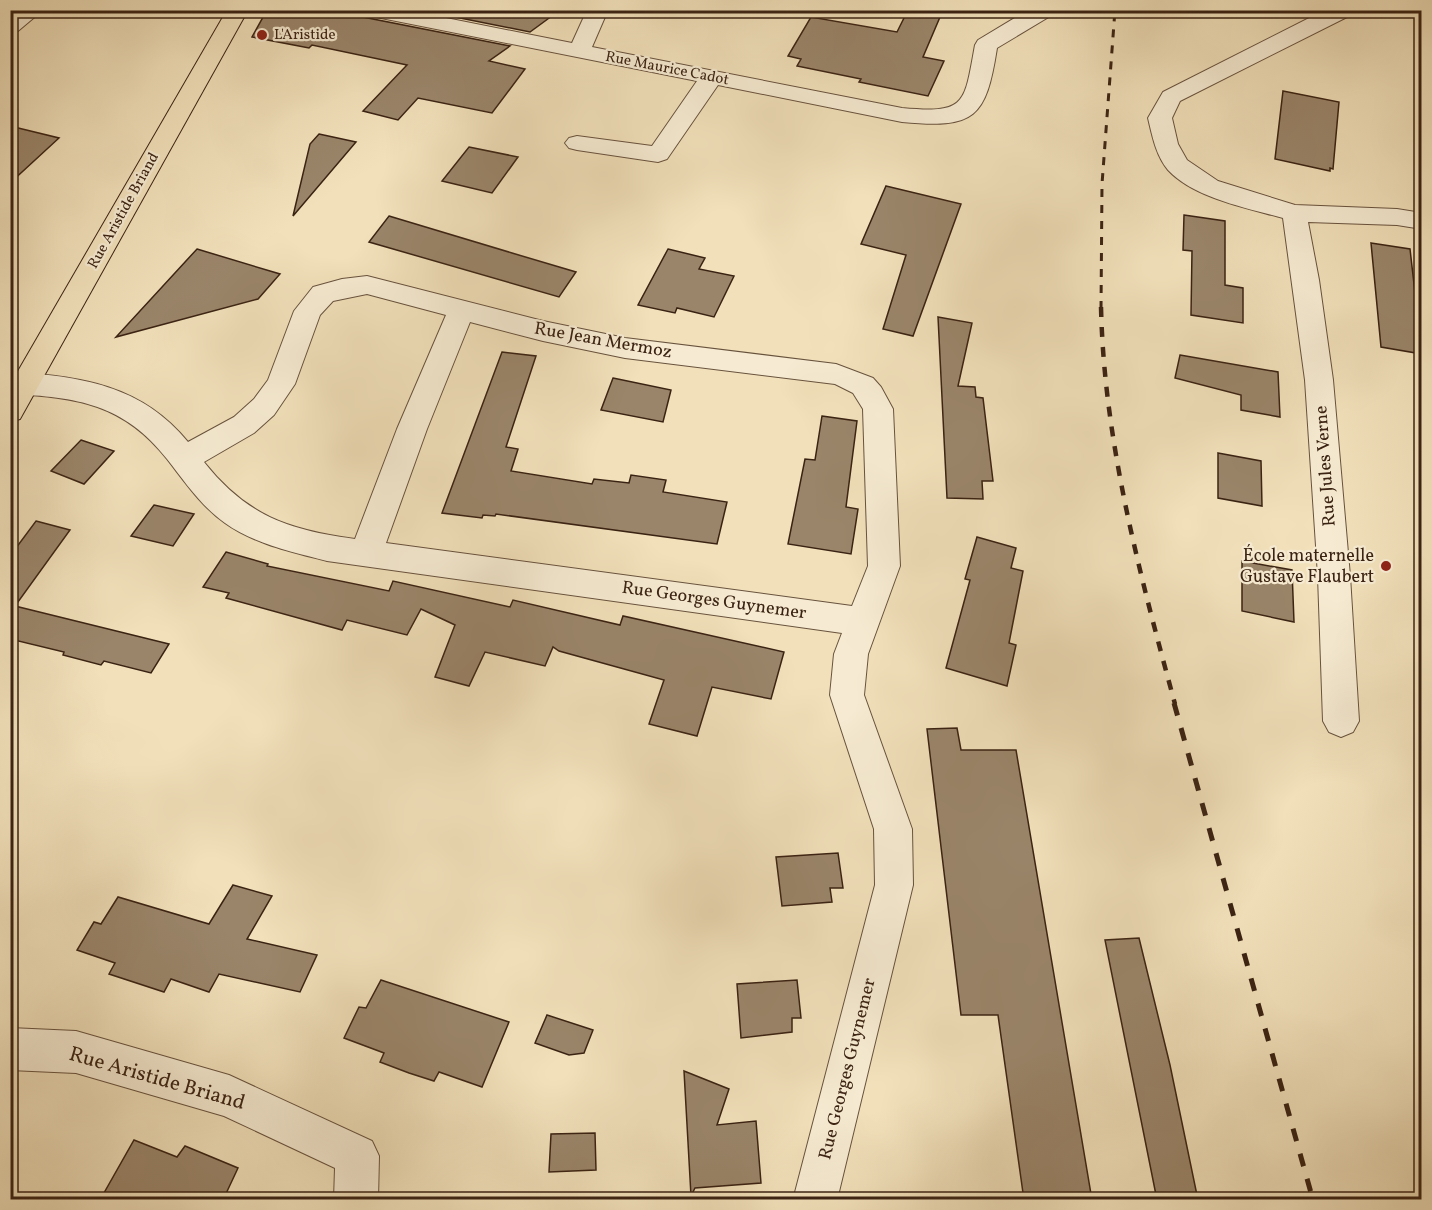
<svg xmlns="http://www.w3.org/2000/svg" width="1432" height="1210" font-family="Vollkorn,serif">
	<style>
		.building { fill: #9a856a; stroke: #3b2313; stroke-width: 1.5 }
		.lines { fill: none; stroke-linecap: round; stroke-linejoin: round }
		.minor-casing { stroke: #68523d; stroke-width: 2 }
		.major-casing { stroke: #3b2313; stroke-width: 2 }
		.minor { fill: #f6ebd2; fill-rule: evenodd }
		.major { fill: #f1e0ba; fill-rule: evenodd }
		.rail-far2 { stroke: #3b2313; stroke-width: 3; stroke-dasharray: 8 8; stroke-linecap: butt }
		.rail-far1 { stroke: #3b2313; stroke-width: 4.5; stroke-dasharray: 10 10; stroke-linecap: butt }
		.rail { stroke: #3b2313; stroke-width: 5; stroke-dasharray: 13 13; stroke-linecap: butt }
		.poi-dot { fill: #8f2418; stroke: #f6ebd2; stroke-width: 2 }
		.labels { text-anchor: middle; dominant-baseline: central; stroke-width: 4.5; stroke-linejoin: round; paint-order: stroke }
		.far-poi-label { font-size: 15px; fill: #3b2313; stroke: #f6ebd2; text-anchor: start }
		.far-street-label { font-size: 15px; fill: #3b2313; stroke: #f6ebd2 }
		.street-label { font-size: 18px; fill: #3b2313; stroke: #f6ebd2 }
		.poi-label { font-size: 18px; fill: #3b2313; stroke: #f6ebd2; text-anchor: end }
		.near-street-label { font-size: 21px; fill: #3b2313; stroke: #f6ebd2 }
	</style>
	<rect width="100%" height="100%" fill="#f1e0ba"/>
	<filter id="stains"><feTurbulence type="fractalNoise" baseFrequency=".00333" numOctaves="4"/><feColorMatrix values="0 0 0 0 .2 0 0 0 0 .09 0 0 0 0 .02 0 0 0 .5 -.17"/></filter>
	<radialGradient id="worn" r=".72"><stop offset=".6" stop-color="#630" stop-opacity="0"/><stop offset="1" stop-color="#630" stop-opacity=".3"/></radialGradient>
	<g class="building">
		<path d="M267 10H359L363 17 510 46 489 61 525 69 492 113 418 98 398 120 363 111 407 65 312 45 309 48 252 37Z"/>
		<path d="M420 10H560L530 32Z"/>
		<path d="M908 10H943L923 57 944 61 928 96 859 82 861 79 797 66 801 59 788 56 811 17 897 32Z"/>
		<path d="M1283 91 1339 102 1333 169 1330 168V171L1275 159Z"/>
		<path d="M10 126 59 138 10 183Z"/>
		<path d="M319 134 356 142 293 216 310 144Z"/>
		<path d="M469 147 518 157 492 193 442 181Z"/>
		<path d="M886 186 961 204 913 336 883 329 906 255 861 244Z"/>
		<path d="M1184 215 1225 221V285L1243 288V323L1191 315 1192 251 1183 250Z"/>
		<path d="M389 216 512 253 576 272 559 297 369 242Z"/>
		<path d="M1371 243 1410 249 1422 354 1381 347Z"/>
		<path d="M197 249 280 274 258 299 116 337Z"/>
		<path d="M668 249 705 258 699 269 734 276 714 317 677 308 675 313 638 305Z"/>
		<path d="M938 317 972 323 958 386 975 387 976 397 983 398 993 481H982L983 499 947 498Z"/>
		<path d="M502 352 536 356 506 447 518 449 511 471 592 484 594 479 629 483 631 475 666 480 663 492 727 502 717 544 496 514 495 516 483 515 482 518 442 513Z"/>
		<path d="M1180 355 1278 372 1280 417 1241 410V395L1175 378Z"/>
		<path d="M613 378 671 390 663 422 601 410Z"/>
		<path d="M822 416 857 421 846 507 858 509 851 554 788 544 805 459 815 460Z"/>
		<path d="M81 440 114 451 84 484 51 471Z"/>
		<path d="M1218 453 1261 461 1262 506 1218 498Z"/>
		<path d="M154 505 194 514 173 546 131 536Z"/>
		<path d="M36 521 70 530 15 606 169 644 151 673 104 661 101 665 63 655 64 652 10 639V556Z"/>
		<path d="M977 537 1016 548 1011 568 1023 571 1009 643 1016 645 1007 686 946 668 970 580 965 579Z"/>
		<path d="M226 552 268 564 267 566 389 591 393 581 510 607 513 600 620 625 623 616 784 652 771 699 712 687 697 736 649 724 664 680 559 651 553 647 545 666 485 652 469 686 435 677 455 625 421 609 407 635 347 620 342 630 226 598 229 593 203 587Z"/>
		<path d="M1242 561 1292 570 1294 622 1242 611Z"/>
		<path d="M957 728 961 750H1016L1092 1200H1024L998 1015H961L927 729Z"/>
		<path d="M838 853 843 888H830L832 902 782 906 776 857Z"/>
		<path d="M233 885 272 896 247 939 317 955 300 992 219 974 209 992 171 979 164 992 109 974 115 963 77 950 94 922 101 924 118 897 209 924Z"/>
		<path d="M1139 938 1170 1065 1198 1200H1157L1105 940Z"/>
		<path d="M381 980 509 1022 482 1087 439 1072 434 1081 409 1073 380 1062 384 1053 344 1038 359 1007 366 1008Z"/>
		<path d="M797 980 801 1018H792V1032L741 1038 737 984Z"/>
		<path d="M547 1015 593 1030 584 1053 569 1055 535 1043Z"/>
		<path d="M684 1071 729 1089 717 1125 756 1121 761 1183 695 1188 691 1196Z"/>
		<path d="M595 1133 596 1170 549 1172 551 1134Z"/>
		<path d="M134 1140 177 1157 185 1146 238 1168 223 1200H100Z"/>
	</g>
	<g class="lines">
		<defs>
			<g id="minor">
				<path d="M18 10H43L18 31 10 32V16Z"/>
				<path d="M361 10H406L572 43 587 10H608L592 47 902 108C967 114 964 104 975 45L978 40 1028 10H1054L1052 15 997 48C986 118 975 129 902 122L718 85 667 159 658 162 577 150 569 148 565 143 569 138 577 136 652 146 697 81 371 16 363 15Z"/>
				<path d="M1325 10H1353L1351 15 1180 101 1172 118 1178 144 1187 160 1218 181 1295 205 1397 209 1422 213V229L1397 225 1308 222 1319 280 1333 380 1350 576 1359 721 1353 732 1341 737 1329 732 1323 721 1318 576 1305 380 1283 218C1247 208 1194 198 1168 170 1156 156 1152 135 1148 118L1163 92Z"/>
				<path d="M367 276 543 321 625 338 836 364 873 378 881 387 893 409 900 566 868 654 864 695 912 829 913 885 837 1200H793L875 885 874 829 830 695 834 654 842 633 327 561C293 552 254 544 225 523 201 506 185 482 167 459 124 404 77 397 10 394V372C80 376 142 385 188 442L234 417 254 399 268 380 294 311 313 287 342 279ZM367 294 446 315 397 429 355 539C288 530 247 516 204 462L254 433 274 415 295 384 320 315 333 301ZM470 322 543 341 625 358 835 384 853 393 863 409 868 566 852 606 386 543 427 429Z"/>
				<path d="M10 1028 76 1031 229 1075 372 1141 379 1156 378 1200H334L335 1168 224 1116 76 1073 10 1070Z"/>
			</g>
			<path id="major" d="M227 10H248L20 419 10 422V385Z"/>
		</defs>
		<use href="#minor" class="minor-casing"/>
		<use href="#major" class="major-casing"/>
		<use href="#minor" class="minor"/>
		<use href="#major" class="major"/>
		<path class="rail-far2" d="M1101 309 1102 184 1115 10"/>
		<path class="rail-far1" d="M1101 307C1104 442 1140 575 1175 704"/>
		<path class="rail" d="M1174 703 1313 1200"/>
	</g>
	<g class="poi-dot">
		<circle cx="262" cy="35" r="6"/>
		<circle cx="1386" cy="566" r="6"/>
	</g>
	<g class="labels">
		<g class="far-poi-label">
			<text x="274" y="35">L'Aristide</text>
		</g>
		<g class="far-street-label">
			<text transform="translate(667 69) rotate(11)">Rue Maurice Cadot</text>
			<text transform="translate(124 211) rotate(-61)">Rue Aristide Briand</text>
		</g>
		<g class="street-label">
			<text transform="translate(603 341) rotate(10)">Rue Jean Mermoz</text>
			<text transform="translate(1326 466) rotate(-94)">Rue Jules Verne</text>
			<text transform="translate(714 601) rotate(8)">Rue Georges Guynemer</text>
			<text transform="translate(848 1069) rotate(-76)">Rue Georges Guynemer</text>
		</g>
		<g class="poi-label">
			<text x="1374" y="556">École maternelle<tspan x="1374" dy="21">Gustave Flaubert</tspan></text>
		</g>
		<g class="near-street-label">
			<text transform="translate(157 1079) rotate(16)">Rue Aristide Briand</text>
		</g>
	</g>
	<rect width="1432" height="1210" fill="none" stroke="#f1e0ba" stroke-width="36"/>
	<rect x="12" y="12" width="1408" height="1186" fill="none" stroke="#3b2313" stroke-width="3"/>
	<rect x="18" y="18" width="1396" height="1174" fill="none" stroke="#3b2313" stroke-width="1.5"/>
	<rect width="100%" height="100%" filter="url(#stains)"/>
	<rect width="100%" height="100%" fill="url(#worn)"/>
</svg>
